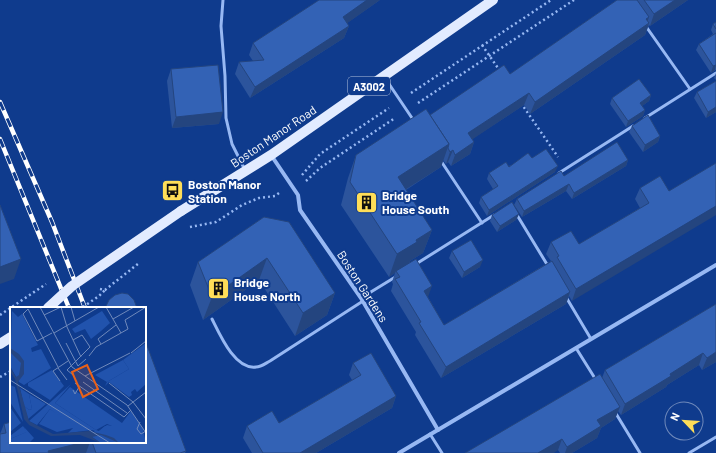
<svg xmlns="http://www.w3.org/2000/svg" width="716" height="453" font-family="Barlow,sans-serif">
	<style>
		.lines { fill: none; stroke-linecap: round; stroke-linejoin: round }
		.path { stroke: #97b8f3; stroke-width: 2.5; stroke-dasharray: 2 3; stroke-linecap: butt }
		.service { stroke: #97b8f3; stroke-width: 3 }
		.minor { stroke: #97b8f3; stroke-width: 4 }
		.primary { stroke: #e2ebff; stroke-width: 10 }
		.rail-casing { stroke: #fff; stroke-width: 4.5 }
		.rail { stroke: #0f3b8d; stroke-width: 3; stroke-dasharray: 9; stroke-linecap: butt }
		.path-bridge { stroke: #97b8f3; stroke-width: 2.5; stroke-dasharray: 2 3; stroke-linecap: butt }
		.primary-bridge { stroke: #e2ebff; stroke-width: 10 }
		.wall { fill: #2c549c }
		.shaded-wall { fill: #24457f }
		.building { fill: #3362b5; stroke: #24457f }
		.labels { text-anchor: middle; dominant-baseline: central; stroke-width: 4; stroke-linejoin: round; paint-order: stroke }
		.shield { fill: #0f3b8d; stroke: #b7c4dd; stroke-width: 1 }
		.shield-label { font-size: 11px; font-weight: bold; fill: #fff }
		.street-label { font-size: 12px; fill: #fff; stroke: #0f3b8d }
		.poi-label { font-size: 12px; font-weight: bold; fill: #fff; stroke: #0f3b8d; text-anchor: start }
		.inset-road { fill: none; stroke: #6f89bb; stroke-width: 1 }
		.view { fill: #e96118; fill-opacity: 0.15; stroke: #e96118; stroke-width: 2 }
		.inset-edge { fill: none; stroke: #fff; stroke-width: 2 }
	</style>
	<rect width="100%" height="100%" fill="#0f3b8d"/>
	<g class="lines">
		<g class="path">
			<path d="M482 45 500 71"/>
			<path d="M411 93 551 0"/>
			<path d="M418 103 574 0"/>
			<path d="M521 103 558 157"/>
			<path d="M302 175 320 154 389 108"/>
			<path d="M306 181 320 168 395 118"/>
			<path d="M190 227 216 222 242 205 259 198 275 196 279 193"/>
			<path d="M100 289 105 290 139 263"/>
			<path d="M81 308 83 307"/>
			<path d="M0 377 11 371"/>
		</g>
		<g class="service">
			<path d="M223 0 221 26 225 76 226 118 232 144 245 170"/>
			<path d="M645 25 690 89"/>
			<path d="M385 78 414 121"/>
			<path d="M645 118 716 73"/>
			<path d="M441 161 482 223"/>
			<path d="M559 173 633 126"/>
			<path d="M517 215 548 266"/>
			<path d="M416 264 494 215"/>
			<path d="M566 297 591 339"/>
			<path d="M361 298 397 276"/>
			<path d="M212 319C220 335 235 370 256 367 261 367 266 363 270 361L363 301"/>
			<path d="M576 348 596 380"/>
			<path d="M615 412 640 453"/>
			<path d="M430 434 442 453"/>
			<path d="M689 453 716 437"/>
		</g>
		<g class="minor">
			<path d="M271 155 298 195 300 210 361 298 438 430"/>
			<path d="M399 453 716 265"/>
		</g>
		<g class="primary">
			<path d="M181 211 271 155 493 0"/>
			<path d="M0 344 11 337"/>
		</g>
		<defs>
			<g id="rail">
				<path d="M0 102 52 222 85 308"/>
				<path d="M0 139 69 308"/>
			</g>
		</defs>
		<use href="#rail" class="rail-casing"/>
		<use href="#rail" class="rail"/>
		<g class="path-bridge">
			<path d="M83 307 99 296 105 290"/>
			<path d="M0 315 46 284"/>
		</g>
		<path class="primary-bridge" d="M48 308 72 286 181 211"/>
	</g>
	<g class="wall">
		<path d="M380 0 347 23 349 26 344 38 250 98 235 74 239 62 253 61 249 55 253 43Z"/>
		<path d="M617 0H688L650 26 649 25 645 35 530 114 524 105 472 139 474 142 470 154 451 166 448 162 446 164 443 160 441 167 406 190 432 230 423 253 410 261V263L428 297 444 325 551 261 546 254 551 242 579 244 640 208 635 199 640 188 669 191 572 301 569 296 566 304 441 378 415 335 416 332 391 291 393 284 392 282 395 273 389 277 341 205 348 178 356 155 430 115 510 74Z"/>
		<path d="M716 22V70L711 73 696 50 699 44 713 34 711 30 713 24Z"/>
		<path d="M171 69 219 124 172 128 167 81Z"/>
		<path d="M716 73V80L714 78Z"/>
		<path d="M716 81V112L706 118 694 98 697 92Z"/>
		<path d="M651 95 649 101 642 106 645 110 643 116 626 127 610 104 612 98Z"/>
		<path d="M632 126 660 136 658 142 643 152 629 132Z"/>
		<path d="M532 158 555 172 487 216 479 203 481 197 493 189 487 179 489 173Z"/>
		<path d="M628 160 626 166 572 199 566 191 522 217 514 205 517 199 564 176Z"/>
		<path d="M519 214 516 220 497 232 490 221 492 215Z"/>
		<path d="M264 217 335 293 327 315 295 336 259 280 203 320 190 285 198 262Z"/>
		<path d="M452 251 480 267 462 278 449 258Z"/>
		<path d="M716 304V362L702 370 699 365 667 385 666 387 621 415 618 411 615 419 601 428 597 438 572 453H560L558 450 465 453 602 378 605 370Z"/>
		<path d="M353 363 396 396 392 408 316 453H252L243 438 247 426 279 423 352 380 349 375Z"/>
		<path d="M4 424 11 442H145L186 451 185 453H0V434Z"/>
	</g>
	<g class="shaded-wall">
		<path d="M367 0H380L339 29 343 17Z"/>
		<path d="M675 0H688L650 26 654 14Z"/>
		<path d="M649 17 646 26 649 23 645 35 530 114 535 102Z"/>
		<path d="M349 26 344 38 250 98 255 87Z"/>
		<path d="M716 65 715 70 711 73 713 66Z"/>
		<path d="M529 93 524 105 464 145 468 133Z"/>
		<path d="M651 95 649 101 638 109 640 103Z"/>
		<path d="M716 107V112L706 118 708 112Z"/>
		<path d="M645 110 643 116 626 127 628 121Z"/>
		<path d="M223 112 219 124 172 128 176 117Z"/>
		<path d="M660 136 658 142 643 152 645 145Z"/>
		<path d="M474 142 470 154 451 166 455 155Z"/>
		<path d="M449 144 441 167 389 200 398 177Z"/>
		<path d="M453 150 448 162 446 164 450 152Z"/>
		<path d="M628 160 626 166 572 199 574 193Z"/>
		<path d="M558 166 555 172 487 216 489 210Z"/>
		<path d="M569 184 566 191 522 217 524 211Z"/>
		<path d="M716 206V215L572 301 576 289Z"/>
		<path d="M519 214 516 220 497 232 500 226Z"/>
		<path d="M432 230 423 253 410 261 409 265 396 271 395 273 389 277 397 254 416 240Z"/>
		<path d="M267 258 259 280 203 320 212 297Z"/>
		<path d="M21 259 14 279 0 284V267Z"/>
		<path d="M483 260 480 267 462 278 464 272Z"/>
		<path d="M432 286 428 297 424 291Z"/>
		<path d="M570 292 566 304 441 378 446 367Z"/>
		<path d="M335 293 327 315 295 336 303 313Z"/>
		<path d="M716 352V362L702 370 707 358Z"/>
		<path d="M703 353 699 365 667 385 666 387 621 415 625 404 670 374Z"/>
		<path d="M396 396 392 408 316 453H300Z"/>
		<path d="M620 407 615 419 601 428 597 438 572 453H565L567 447 597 420Z"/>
		<path d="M562 439 558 450 554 453H538Z"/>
		<path d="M84 442H90L86 453H48V451Z"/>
	</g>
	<g class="building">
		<path d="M319 0H367L343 17 349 26 255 87 239 62 264 60 253 43Z"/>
		<path d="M617 0H637L649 17 646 19 649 23 535 102 529 93 468 133 474 142 455 155 453 150 450 152 448 148 449 144 430 115 504 65 510 74Z"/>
		<path d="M644 0H675L654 14Z"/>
		<path d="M716 22V29L713 24Z"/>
		<path d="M716 33V65L713 66 699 44Z"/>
		<path d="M218 65 223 112 176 117 171 69Z"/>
		<path d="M639 79 651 95 640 103 645 110 628 121 612 98Z"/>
		<path d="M716 81V107L708 112 697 92Z"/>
		<path d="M426 109 449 144 398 177 432 230 416 240 417 242 397 254 350 182 356 155Z"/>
		<path d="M648 115 660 136 645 145 632 126Z"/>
		<path d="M617 142 628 160 574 193 569 184 524 211 517 199 561 171 564 176Z"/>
		<path d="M546 149 558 166 489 210 481 197 498 186 489 173 506 162 509 167 528 153 532 158Z"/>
		<path d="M716 163V206L576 289 557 257 559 256 551 242 571 231 579 244 649 203 640 188 660 176 669 191Z"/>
		<path d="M512 202 519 214 500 226 492 215Z"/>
		<path d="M0 205 21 259 0 267Z"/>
		<path d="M264 217 289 222 335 293 303 313 267 258 212 297 198 262Z"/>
		<path d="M471 240 483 260 464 272 452 251Z"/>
		<path d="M416 259 432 286 424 291 444 325 552 261 570 292 446 367 419 323 421 322 395 279 400 277 396 271Z"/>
		<path d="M122 293 128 294 134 300 137 308H105L109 300 115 295Z"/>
		<path d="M716 304V352L707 358 703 353 670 374 671 376 625 404 605 370Z"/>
		<path d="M145 340 186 451 180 453H96L92 442H145Z"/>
		<path d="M371 353 396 396 300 453H263L247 426 272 411 279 423 361 375 353 363Z"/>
		<path d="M600 374 620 407 597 420 601 426 567 447 562 439 538 453H465Z"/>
		<path d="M11 422V442H84L48 451 49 453H0V434L6 433 4 424Z"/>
	</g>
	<defs>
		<symbol id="bus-square" viewBox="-11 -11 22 22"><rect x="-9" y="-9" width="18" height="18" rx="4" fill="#ffde58" stroke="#0f3b8d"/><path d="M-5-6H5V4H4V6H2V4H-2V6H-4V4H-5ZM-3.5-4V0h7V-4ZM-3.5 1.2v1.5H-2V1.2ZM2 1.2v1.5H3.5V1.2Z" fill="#111"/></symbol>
		<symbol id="building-square" viewBox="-11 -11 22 22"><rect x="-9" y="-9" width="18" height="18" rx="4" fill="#ffde58" stroke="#0f3b8d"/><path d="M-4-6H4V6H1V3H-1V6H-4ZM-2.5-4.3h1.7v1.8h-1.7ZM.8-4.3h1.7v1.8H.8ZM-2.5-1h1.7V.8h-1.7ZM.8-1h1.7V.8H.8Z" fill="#111"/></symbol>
	</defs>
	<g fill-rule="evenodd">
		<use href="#bus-square" x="160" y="178" width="25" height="25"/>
		<use href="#building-square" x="354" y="190" width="25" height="25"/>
		<use href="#building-square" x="206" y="276" width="25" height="25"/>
	</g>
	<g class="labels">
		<rect class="shield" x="348" y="77" width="42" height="18" rx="3"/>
		<g class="shield-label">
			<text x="369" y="86">A3002</text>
		</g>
		<g class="street-label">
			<text transform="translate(273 136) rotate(-34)">Boston Manor Road</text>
			<text transform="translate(363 286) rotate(57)">Boston Gardens</text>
		</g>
		<g class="poi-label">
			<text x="188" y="184">Boston Manor<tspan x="188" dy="14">Station</tspan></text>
			<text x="382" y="195">Bridge<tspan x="382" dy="14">House South</tspan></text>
			<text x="234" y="282">Bridge<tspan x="234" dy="14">House North</tspan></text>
		</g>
	</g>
	<g transform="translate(10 307)">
		<rect width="136" height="136" fill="#0f3b8d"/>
		<path d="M0 78 5 80 13 115 0 95ZM10 81 19 87 22 102 19 103 14 99ZM0 100 11 116 0 125ZM14 120 24 131 19 136H0V132L16 125Z" fill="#2153ad"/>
		<path d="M61 77 45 96 86 123 89 124 97 118 103 119 119 136 82 123 58 126 63 121 40 102 27 118 19 114ZM19 87 36 97 18 112 14 99 19 103 22 102ZM13 119 17 125 0 132V129Z" fill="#2153ad"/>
		<path d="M2 4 8 10 12 7 28 38 21 41 22 45 31 42 41 61 14 78 9 75 0 59ZM136 36V77L127 85 125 82 121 85 122 88 119 90 99 75 95 79 97 75 119 62 113 53ZM60 80 112 116 121 104 133 122 136 136H91L82 130 81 127 85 124H89L95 119H102L97 117 86 123 45 96ZM40 102 63 117V121L47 125 29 117Z" fill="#2153ad"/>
		<path d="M92 4 100 16 91 24 81 32 75 22 65 26 62 22ZM113 53 119 62 97 75 85 68ZM42 63 54 79 40 93 18 79V76Z" fill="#2153ad"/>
		<path d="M0 41 9 47 14 54V67L8 75 19 114 43 127 79 124 96 128 104 131 109 136 91 128 82 130 91 136 70 128 41 129 19 118 14 112 5 72 0 64V60L6 70 9 68 11 56 0 45Z" fill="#254582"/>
		<path class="inset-road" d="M30 0 62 60 117 98 136 126M51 0 57 20 71 50M61 0 65 14M96 0 111 26M18 2 48 60M18 2 13 7 27 34 42 26M34 8 51 0M103 12 124 0M44 26 89 0M56 36 68 59 76 52M91 37 88 32 106 18M121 46 136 34M79 49 86 40 118 22 115 13 136 0M61 59 80 40 72 28 63 33M61 59 57 63 63 68M48 61 57 73M75 69 120 46M0 73 100 136M50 74 43 64 58 54M73 75 117 106M65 76 114 110 121 103M99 76 123 95M63 83 65 87 69 80M123 95 136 112M118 99 136 85M130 115 127 122 131 127 136 124"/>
		<path class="view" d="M77 58 88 82 73 90 62 65Z"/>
		<rect width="136" height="136" class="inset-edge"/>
	</g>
	<g transform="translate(684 421) rotate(295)"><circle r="19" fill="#0f3b8d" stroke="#6f89bb"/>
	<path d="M0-3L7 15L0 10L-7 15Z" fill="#ffde58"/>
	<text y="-6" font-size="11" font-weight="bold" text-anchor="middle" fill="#ffffff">N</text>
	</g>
</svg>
